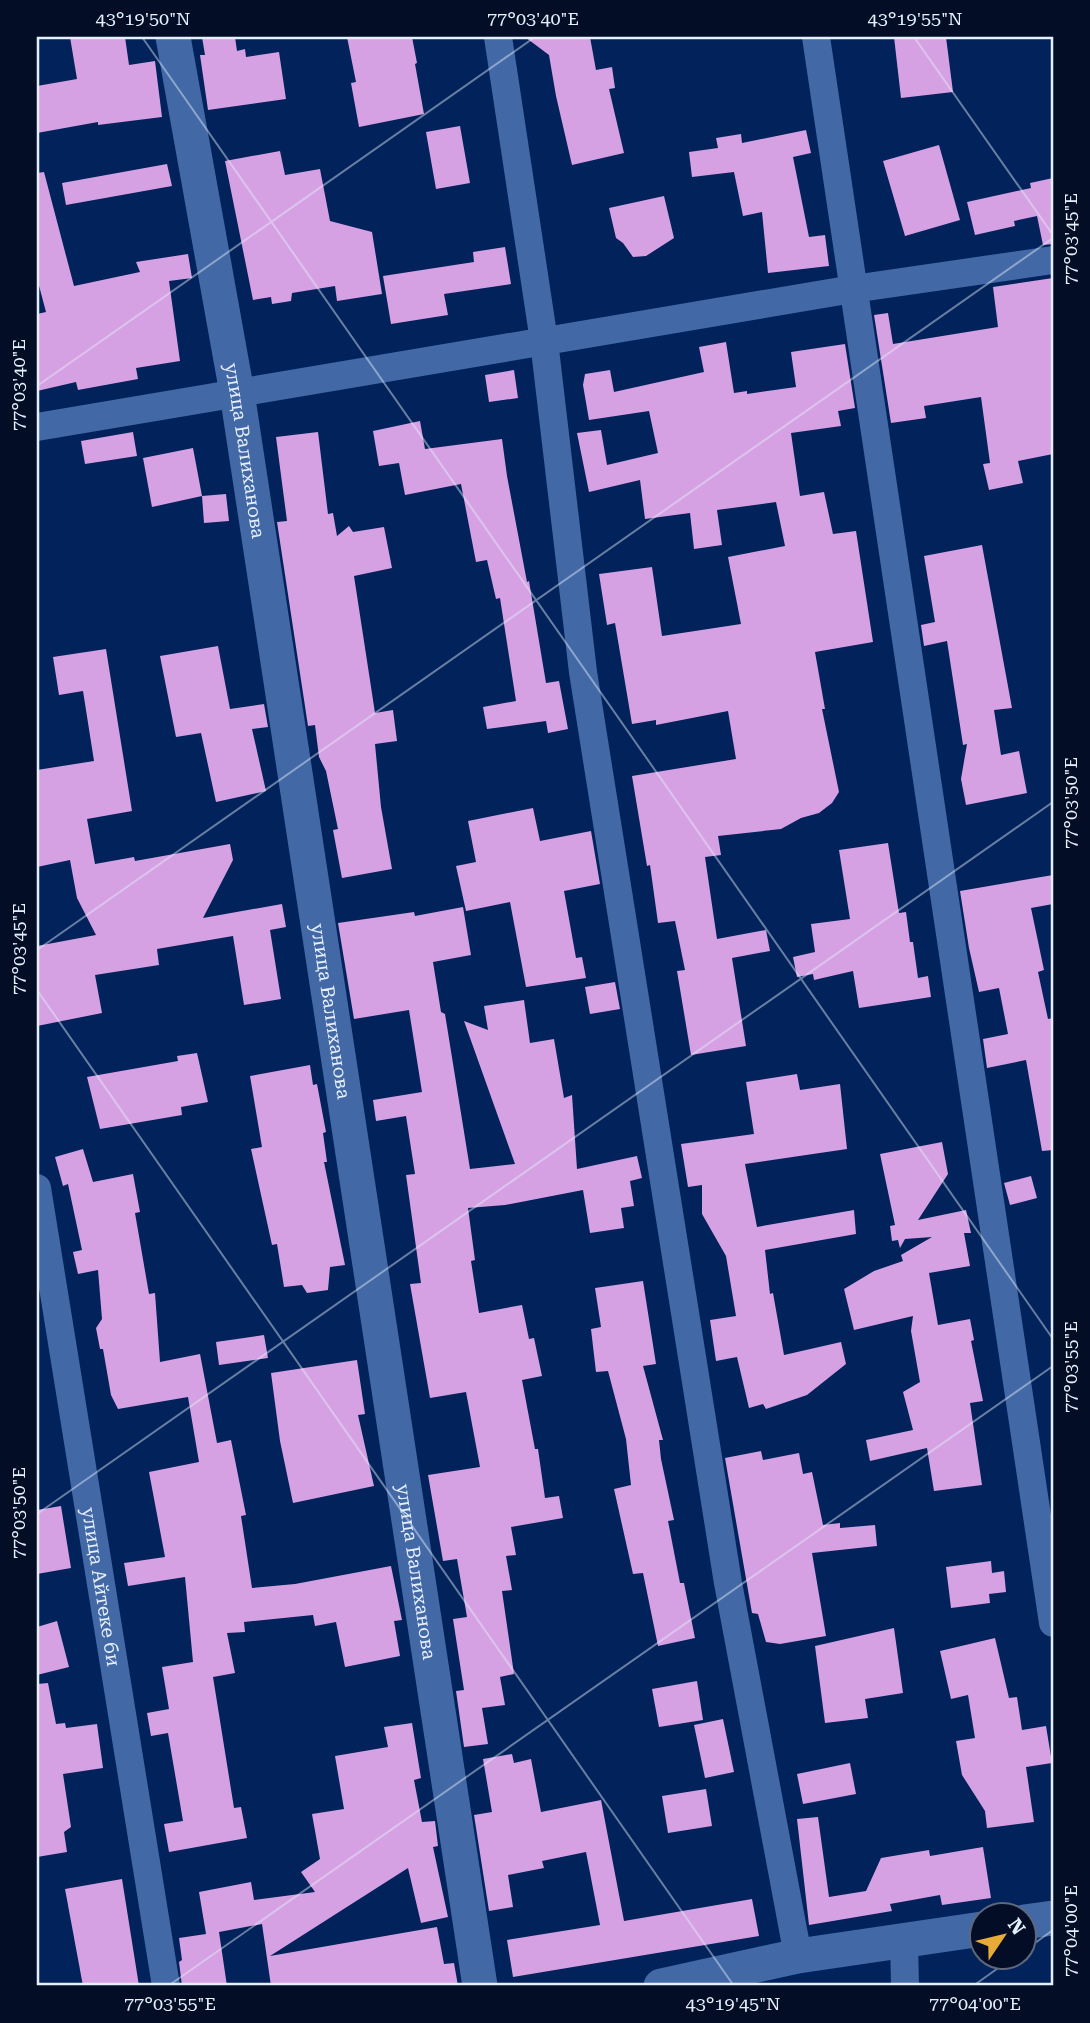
<svg xmlns="http://www.w3.org/2000/svg" width="1090" height="2023" font-family="'Roboto Serif',serif">
	<style>
		.building { fill: #d6a1e3 }
		.lines { fill: none; stroke-linecap: round; stroke-linejoin: round }
		.minor { stroke: #4268a6; stroke-width: 28 }
		.tertiary { stroke: #4268a6; stroke-width: 35 }
		.ticks { fill: none; stroke: #e6effd; stroke-width: 2; stroke-opacity: 0.45 }
		.labels { text-anchor: middle; dominant-baseline: central; stroke-width: 7; stroke-linejoin: round; paint-order: stroke }
		.street-label { font-size: 19px; fill: #e6effd; stroke: #030e26 }
		.neatline { fill: none; stroke: #e6effd; stroke-width: 2.5 }
		.ticks-label { font-size: 18px; text-anchor: middle; fill: #e6effd }
	</style>
	<rect width="100%" height="100%" fill="#01225a"/>
	<g class="building">
		<path d="M70 37H125L129 65 155 61 162 117 98 125V122L37 133V86L77 79Z"/>
		<path d="M202 37H235L237 51 245 49 246 57 279 52 286 99 208 110 200 55H205Z"/>
		<path d="M347 37H412L417 63 415 64 424 114 359 127 351 83 356 82Z"/>
		<path d="M525 37H590L596 70 612 67 615 88 609 89 624 153 572 165 556 96 549 55Z"/>
		<path d="M894 37H946L953 92 901 98Z"/>
		<path d="M460 126 470 183 436 189 426 132Z"/>
		<path d="M806 130 811 153 793 157 809 237 825 235 829 266 768 273 762 212 743 216 734 172 692 177 689 152 718 148 716 138 741 134 742 143Z"/>
		<path d="M939 145 960 220 905 236 883 161Z"/>
		<path d="M280 151 285 175 320 169 330 221 372 232 382 294 337 301 335 286 292 293 291 301 272 304 271 297 253 300 225 161Z"/>
		<path d="M167 164 172 186 66 205 62 183Z"/>
		<path d="M44 172 74 286 140 272 136 262 188 254 192 278 169 281 180 361 136 368 138 379 78 390 76 382 37 391V314L46 312 37 278V173Z"/>
		<path d="M1053 178V244L1043 245 1037 216 1014 221 1015 226 975 235 967 202 1031 188 1030 183Z"/>
		<path d="M664 196 674 238 646 256 633 257 623 243 616 238 609 208Z"/>
		<path d="M505 247 511 284 444 294 448 315 391 324 383 276 474 262 473 252Z"/>
		<path d="M1053 278V454L1018 461 1023 483 989 490 983 464 990 463 981 397 924 406 926 418 891 423 874 315 888 313 893 344 998 327 993 287Z"/>
		<path d="M726 342 734 393 747 391V394L796 387 791 352 845 344 855 408 838 411 841 426 791 433 800 496 824 492 833 534 856 531 873 642 815 652 825 709H822L839 792 832 803 819 813 801 818 781 829 718 836 721 855 705 857 717 939 766 930 770 951 732 958 746 1046 691 1055 677 971 685 970 675 921 658 923 650 865 647 866 632 776 736 759 728 711 656 725V720L632 724 615 623 607 625 599 574 652 567 662 636 741 624 728 557 785 546 776 502 717 510 722 545 694 549 690 513 645 519 640 480 589 492 577 433 601 430 607 465 658 453 649 411 589 420 583 385 585 374 610 370 614 392 704 372 699 347Z"/>
		<path d="M514 370 518 398 489 402 485 375Z"/>
		<path d="M420 421 425 449 502 439 507 476 527 582 529 581 546 683 559 681 568 729 548 733 546 721 487 729 483 707 516 701 500 598 496 599 487 560 476 562 461 484 405 495 399 463 379 466 373 431Z"/>
		<path d="M133 432 137 456 85 464 81 441Z"/>
		<path d="M318 432 328 514 333 513 337 536 349 526 353 532 384 527 392 568 354 576 375 713 393 710 397 741 375 744 381 807 392 869 342 878 333 830 338 829 326 771 319 757 315 725 308 726 277 522 287 521 276 437Z"/>
		<path d="M193 448 202 496 152 507 143 458Z"/>
		<path d="M226 494 229 521 204 523 202 496Z"/>
		<path d="M982 545 1012 708 994 710 1001 755 1019 751 1027 793 966 805 961 779 967 744 963 745 947 641 924 646 921 625 935 622 924 556Z"/>
		<path d="M218 646 230 709 264 704 268 727 252 729 266 791 216 802 201 733 176 737 160 656Z"/>
		<path d="M106 649 132 811 87 819 95 864 134 857 135 861 230 844 233 860 203 918 282 904 286 927 270 930 281 999 244 1005 233 936 157 949 159 965 95 975 102 1013 37 1026V946L96 935 77 898 70 860 37 867V770L94 761 83 691 59 695 53 657Z"/>
		<path d="M533 808 540 841 591 831 600 884 564 891 576 958 582 957 586 978 526 987 510 902 466 911 456 866 476 862 468 821Z"/>
		<path d="M888 843 899 913 906 912 910 942H913L918 978 928 976 931 997 859 1008 853 971 814 980 813 974 797 977 793 957 815 952 811 924 850 919 839 850Z"/>
		<path d="M1053 875V904L1031 908 1044 970 1038 972 1048 1019 1053 1018V1150L1042 1151 1026 1060 987 1068 983 1039 1008 1034 999 988 979 992 969 948 960 891Z"/>
		<path d="M463 907 471 955 433 962 441 1012 445 1014 470 1169 515 1164 464 1021 488 1030 484 1006 524 1000 530 1043 554 1039 564 1098 572 1095 577 1169 637 1156 642 1178 630 1181 634 1206 621 1208 624 1228 590 1233 583 1190 505 1205 468 1208 475 1260 471 1261 479 1313 522 1305 529 1339 534 1338 542 1376 522 1380 535 1449H538L545 1498 559 1496 563 1518 511 1527 516 1555 506 1556 512 1590 502 1591 514 1674 500 1677 505 1705 482 1708 488 1744 464 1747 456 1691 464 1690 453 1619 467 1617 457 1559 443 1561 428 1475 480 1467 466 1392 430 1398 410 1284 421 1283 406 1175 415 1174 406 1116 376 1121 373 1100 422 1092 409 1010 354 1019 338 923 414 912 415 916Z"/>
		<path d="M615 982 620 1009 590 1014 585 987Z"/>
		<path d="M197 1053 208 1102 181 1107 182 1115 100 1129 87 1077 178 1061 177 1056Z"/>
		<path d="M310 1065 313 1085 317 1084 326 1132 323 1133 327 1162H324L345 1265 330 1267 328 1290 307 1293 302 1285 284 1287 277 1244 272 1245 251 1149 262 1147 250 1076Z"/>
		<path d="M797 1074 800 1090 840 1084 847 1149 745 1164 757 1227 854 1210 856 1234 765 1250 770 1294 773 1293 784 1355 841 1342 846 1364 807 1395 766 1409 763 1404 749 1408 737 1357 716 1361 710 1320 736 1316 726 1256 702 1214V1185L688 1187 681 1144 754 1134 746 1082Z"/>
		<path d="M942 1142 948 1174 918 1220 966 1210 971 1233H964L970 1266 929 1273 938 1325 970 1319 974 1340 971 1341 983 1401 970 1403 982 1485 934 1491 927 1448 870 1461 866 1440 913 1430 903 1392 920 1382 911 1331 913 1316 854 1330 844 1289 874 1271 903 1261 901 1255 932 1237 905 1239 900 1248 898 1240 892 1241 890 1226 895 1225 880 1154Z"/>
		<path d="M83 1149 93 1182 133 1174 140 1212 135 1213 149 1294 155 1293 160 1362 200 1354 217 1443 231 1440 246 1515 241 1516 252 1588 295 1584 391 1566 402 1620 394 1621 400 1656 345 1667 336 1622 315 1626 313 1615 244 1622 245 1632 227 1633 235 1673 213 1677 234 1808 241 1807 247 1838 169 1852 164 1824 183 1821 168 1733 151 1736 147 1713 169 1709 162 1667 193 1662 185 1577 128 1586 124 1563 165 1557 149 1472 199 1462 188 1397 118 1409 111 1395 103 1349H100L96 1328 102 1319 98 1270 78 1274 73 1252 82 1250 68 1184 63 1186 55 1157Z"/>
		<path d="M1031 1176 1037 1198 1010 1205 1004 1183Z"/>
		<path d="M643 1281 656 1364 643 1366 663 1440H659L661 1459 674 1520 668 1521 680 1583H684L695 1638 658 1646 643 1573 633 1574 614 1489 631 1485 626 1439 608 1371 596 1372 591 1329 601 1327 595 1288Z"/>
		<path d="M264 1335 268 1358 219 1365 216 1342Z"/>
		<path d="M357 1360 365 1414 358 1415 374 1486 293 1503 280 1441 271 1373Z"/>
		<path d="M761 1451 763 1460 799 1453 803 1474 812 1472 823 1525 840 1523V1528L875 1525 877 1546 812 1553 826 1636 780 1644 766 1642 758 1614 752 1613 725 1458Z"/>
		<path d="M61 1506 71 1568 37 1574V1510Z"/>
		<path d="M991 1561 992 1573 1004 1571 1006 1592 989 1594 990 1603 951 1608 946 1567Z"/>
		<path d="M57 1621 69 1667 37 1675V1627Z"/>
		<path d="M894 1628 903 1693 865 1699 868 1718 825 1723 815 1646Z"/>
		<path d="M995 1638 1009 1698 1017 1697 1022 1730 1046 1726 1052 1763 1026 1767 1034 1822 987 1828 985 1811 962 1775 956 1741 975 1738 968 1695 951 1699 940 1651Z"/>
		<path d="M697 1681 703 1720 659 1727 652 1689Z"/>
		<path d="M48 1683 56 1724 65 1723 66 1728 97 1724 103 1768 63 1774 71 1827 64 1832 67 1852 37 1857V1684Z"/>
		<path d="M723 1719 734 1772 705 1778 694 1725Z"/>
		<path d="M412 1723 421 1778 414 1780 422 1822 435 1821 438 1846 433 1847 448 1917 421 1923 408 1868 270 1956 437 1927 444 1964 454 1963 458 1986H271L262 1924 219 1932 227 1986H182L179 1962 182 1960 179 1938 206 1934 199 1892 251 1882 254 1900 315 1892 301 1872 320 1859 312 1814 344 1809 335 1756 388 1747 384 1727Z"/>
		<path d="M512 1754 514 1763 531 1759 541 1812 601 1800 624 1921 752 1899 759 1936 513 1977 507 1940 600 1925 586 1852 542 1861 544 1868 508 1875 513 1907 489 1911 474 1815 492 1812 483 1759Z"/>
		<path d="M850 1763 856 1794 803 1804 797 1774Z"/>
		<path d="M706 1789 712 1826 668 1833 662 1796Z"/>
		<path d="M818 1817 829 1897 866 1891 881 1858 929 1850 930 1856 983 1847 991 1898 942 1905 940 1895 890 1904 892 1911 809 1925 797 1819Z"/>
		<path d="M122 1879 139 1986H83L65 1889Z"/>
	</g>
	<g class="lines">
		<g class="minor">
			<path d="M498 37 544 341 583 672 728 1583 798 1956"/>
			<path d="M816 37 1053 1623"/>
			<path d="M37 427 853 289 1053 260"/>
			<path id="s1" d="M37 1188 166 1986"/>
			<path d="M904 1941 905 1986"/>
		</g>
		<g class="tertiary">
			<path id="s2" d="M173 37 237 393 480 1986"/>
			<path d="M1024 1922 1053 1918"/>
			<path d="M661 1986 798 1956 982 1929"/>
		</g>
	</g>
	<path class="ticks" d="M142 37 1053 1339M914 37 1053 235M37 386 535 37M37 950 1053 238M37 990 734 1986M37 1514 1053 802M1024 1951 1053 1930M168 1986 1053 1366M973 1986 1015 1956"/>
	<g class="labels">
		<g class="street-label">
			<text stroke="none"><textPath href="#s2" startOffset="420">улица Валиханова</textPath></text>
			<text stroke="none"><textPath href="#s2" startOffset="987">улица Валиханова</textPath></text>
			<text stroke="none"><textPath href="#s2" startOffset="1554">улица Валиханова</textPath></text>
			<text stroke="none"><textPath href="#s1" startOffset="404">улица Айтеке би</textPath></text>
		</g>
	</g>
	<rect width="1090" height="2023" fill="none" stroke="#030e26" stroke-width="77"/>
	<g transform="translate(1003 1936) rotate(55)"><circle r="33" fill="#030e26" stroke="#5e687c" stroke-width="2"/>
	<path d="M0-5L12 26L0 18L-12 26Z" fill="#e7ac37"/>
	<text y="-10" font-size="19" font-weight="bold" text-anchor="middle" fill="#e6effd">N</text>
	</g>
	<rect x="38" y="38" width="1014" height="1946" class="neatline"/>
	<g class="ticks-label">
		<text x="143" y="25">43°19'50"N</text>
		<text x="533" y="25">77°03'40"E</text>
		<text x="915" y="25">43°19'55"N</text>
		<text transform="translate(1071 239) rotate(-90)" y="6">77°03'45"E</text>
		<text transform="translate(19 385) rotate(-90)" y="6">77°03'40"E</text>
		<text transform="translate(1071 803) rotate(-90)" y="6">77°03'50"E</text>
		<text transform="translate(19 949) rotate(-90)" y="6">77°03'45"E</text>
		<text transform="translate(1071 1367) rotate(-90)" y="6">77°03'55"E</text>
		<text transform="translate(19 1513) rotate(-90)" y="6">77°03'50"E</text>
		<text transform="translate(1071 1931) rotate(-90)" y="6">77°04'00"E</text>
		<text x="170" y="2010">77°03'55"E</text>
		<text x="733" y="2010">43°19'45"N</text>
		<text x="975" y="2010">77°04'00"E</text>
	</g>
</svg>
